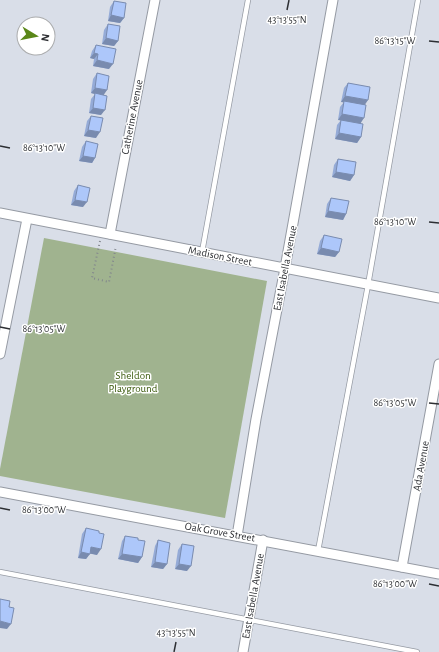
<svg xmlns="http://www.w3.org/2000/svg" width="439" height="652" font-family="'Alegreya Sans',sans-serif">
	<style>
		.green { fill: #a0b38f }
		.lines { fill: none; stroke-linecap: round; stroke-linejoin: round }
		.service-casing { stroke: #959aa3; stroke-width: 6 }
		.minor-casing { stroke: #959aa3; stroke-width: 11 }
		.path { stroke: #82868d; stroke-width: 2; stroke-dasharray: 1 3; stroke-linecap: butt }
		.service { stroke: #fff; stroke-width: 4.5 }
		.minor { stroke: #fff; stroke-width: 9 }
		.wall { fill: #95abd7 }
		.shaded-wall { fill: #798baf }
		.building { fill: #adc7fa; stroke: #798baf }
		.ticks { fill: none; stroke: #2d2f33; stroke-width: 1.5 }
		.labels { text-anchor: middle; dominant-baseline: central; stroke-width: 3; stroke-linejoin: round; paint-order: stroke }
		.street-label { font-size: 11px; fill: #2d2f33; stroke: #fff }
		.park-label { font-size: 11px; fill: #39580a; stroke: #fff }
		.ticks-label { font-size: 10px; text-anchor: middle; fill: #2d2f33; stroke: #fff; stroke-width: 3; stroke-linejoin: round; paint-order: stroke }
	</style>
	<rect width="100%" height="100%" fill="#d9dee8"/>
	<path class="green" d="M44 238 267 281 225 518 0 476V469Z"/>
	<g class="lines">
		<defs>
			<g id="service">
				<path d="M202 252 248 0"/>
				<path d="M318 551 368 285 418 0"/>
				<path d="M0 572 417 652"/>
			</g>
			<g id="minor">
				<path d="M0 213 439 298"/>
				<path d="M110 234 155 0"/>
				<path d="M0 354 27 219"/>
				<path d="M0 492 439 574"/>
				<path d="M237 536 256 419 285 268 333 0"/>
				<path d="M402 567 439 364"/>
				<path d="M243 652 263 540"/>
			</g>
		</defs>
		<use href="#service" class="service-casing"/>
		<use href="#minor" class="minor-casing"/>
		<path class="path" d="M100 241 92 278 109 282 116 246"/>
		<use href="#service" class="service"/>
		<use href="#minor" class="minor"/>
	</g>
	<g class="wall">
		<path d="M114 1 124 18 120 23 108 21 110 7Z"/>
		<path d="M108 24 118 41 114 46 102 44 104 30Z"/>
		<path d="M96 45 109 69 93 66 94 59 90 58 92 51Z"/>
		<path d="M97 73 103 95 101 115 89 113 91 99 95 94 91 93 93 79Z"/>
		<path d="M348 83 364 105 361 123V137L357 143 335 139 337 125 341 120H338L340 107 344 102H341L344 88Z"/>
		<path d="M91 116 96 138 84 136 87 121Z"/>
		<path d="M86 141 95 158 92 163 79 161 82 147Z"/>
		<path d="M338 159 354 175 350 181 332 177 334 165Z"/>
		<path d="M78 185 83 207 71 205 74 191Z"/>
		<path d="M331 198 346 214 343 220 325 217 327 204Z"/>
		<path d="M324 235 339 252 335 257 317 254 320 241Z"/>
		<path d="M86 528 97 555 90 553 86 559 78 558 82 534Z"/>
		<path d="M125 536 138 540 142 557 138 563 118 559 122 541Z"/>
		<path d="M158 540 167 564 163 569 151 567 155 546Z"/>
		<path d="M182 544 187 571 175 569 178 550Z"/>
	</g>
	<g class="shaded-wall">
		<path d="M111 15 124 18 120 23 108 21Z"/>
		<path d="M106 38 118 41 114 46 102 44Z"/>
		<path d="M94 53 98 54 94 59 90 58Z"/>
		<path d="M97 60 113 64 109 69 93 66Z"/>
		<path d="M95 88 107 90 103 96 91 93Z"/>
		<path d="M345 96 368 100 364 106 341 102Z"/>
		<path d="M93 108 105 110 101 115 89 113Z"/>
		<path d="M342 114 364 118 360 124 338 120Z"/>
		<path d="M88 130 100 132 96 138 84 136Z"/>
		<path d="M339 133 361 137 357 143 335 139Z"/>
		<path d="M83 156 95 158 92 163 79 161Z"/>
		<path d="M336 172 354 175 350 181 332 177Z"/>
		<path d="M75 200 87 202 83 207 71 205Z"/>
		<path d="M328 211 346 214 343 220 325 217Z"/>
		<path d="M321 248 339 252 335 257 317 254Z"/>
		<path d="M91 547 101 549 97 555 87 553Z"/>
		<path d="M81 552 90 554 86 559 78 558Z"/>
		<path d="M122 554 142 557 138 563 118 559Z"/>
		<path d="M155 562 167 564 163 569 151 567Z"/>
		<path d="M179 564 191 566 187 571 175 569Z"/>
		<path d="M0 621 11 624 7 629 0 628Z"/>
	</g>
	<g class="building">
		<path d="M114 1 126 3 124 18 111 15Z"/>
		<path d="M108 24 120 26 118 41 106 38Z"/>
		<path d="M96 45 116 49 113 64 97 60 98 54 94 53Z"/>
		<path d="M97 73 109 76 107 90 95 88Z"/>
		<path d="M348 83 370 87 368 100 345 96Z"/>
		<path d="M95 93 107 96 105 110 93 108Z"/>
		<path d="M344 101 366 105 364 118 342 114Z"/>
		<path d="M91 116 103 118 100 132 88 130Z"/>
		<path d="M341 120 363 124 361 137 339 133Z"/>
		<path d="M86 141 98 144 95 158 83 156Z"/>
		<path d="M338 159 356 162 354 175 336 172Z"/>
		<path d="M78 185 90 188 87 202 75 200Z"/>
		<path d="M331 198 349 201 346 214 328 211Z"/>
		<path d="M324 235 342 239 339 252 321 248Z"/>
		<path d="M86 528 99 531V533L104 534 101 549 91 547 90 554 81 552Z"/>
		<path d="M125 536 138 538V540L145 541 142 557 122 554Z"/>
		<path d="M158 540 170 543 167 564 155 562Z"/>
		<path d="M182 544 194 546 191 566 179 564Z"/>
		<path d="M0 599 10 601 9 607 14 608 11 624 0 621Z"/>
	</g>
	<path class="ticks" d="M287 10 289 0M429 41 439 42M0 146 10 148M429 222 439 223M0 327 10 329M429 403 439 404M0 508 10 510M429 584 439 586M174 652 176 642"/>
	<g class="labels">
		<g class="street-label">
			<text transform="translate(132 117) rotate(-79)">Catherine Avenue</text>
			<text transform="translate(220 256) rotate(11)">Madison Street</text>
			<text transform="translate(285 268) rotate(-79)">East Isabella Avenue</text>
			<text transform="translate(421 466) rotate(-80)">Ada Avenue</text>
			<text transform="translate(220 532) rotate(10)">Oak Grove Street</text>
			<text transform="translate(253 596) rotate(-80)">East Isabella Avenue</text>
		</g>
		<g class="park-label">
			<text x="133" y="375">Sheldon<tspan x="133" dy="13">Playground</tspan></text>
		</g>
	</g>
	<g class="ticks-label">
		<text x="287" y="23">43°13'55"N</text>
		<text x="395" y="44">86°13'15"W</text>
		<text x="44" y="151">86°13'10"W</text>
		<text x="395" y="225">86°13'10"W</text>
		<text x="44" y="332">86°13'05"W</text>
		<text x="395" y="406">86°13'05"W</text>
		<text x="44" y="513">86°13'00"W</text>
		<text x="395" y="587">86°13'00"W</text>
		<text x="176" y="636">43°13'55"N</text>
	</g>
	<g transform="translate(36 36) rotate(100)"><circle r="19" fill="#ffffff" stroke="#abacad"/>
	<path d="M0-3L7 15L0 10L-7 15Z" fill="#5a8718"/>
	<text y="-6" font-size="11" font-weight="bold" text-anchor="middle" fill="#2d2f33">N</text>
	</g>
</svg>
